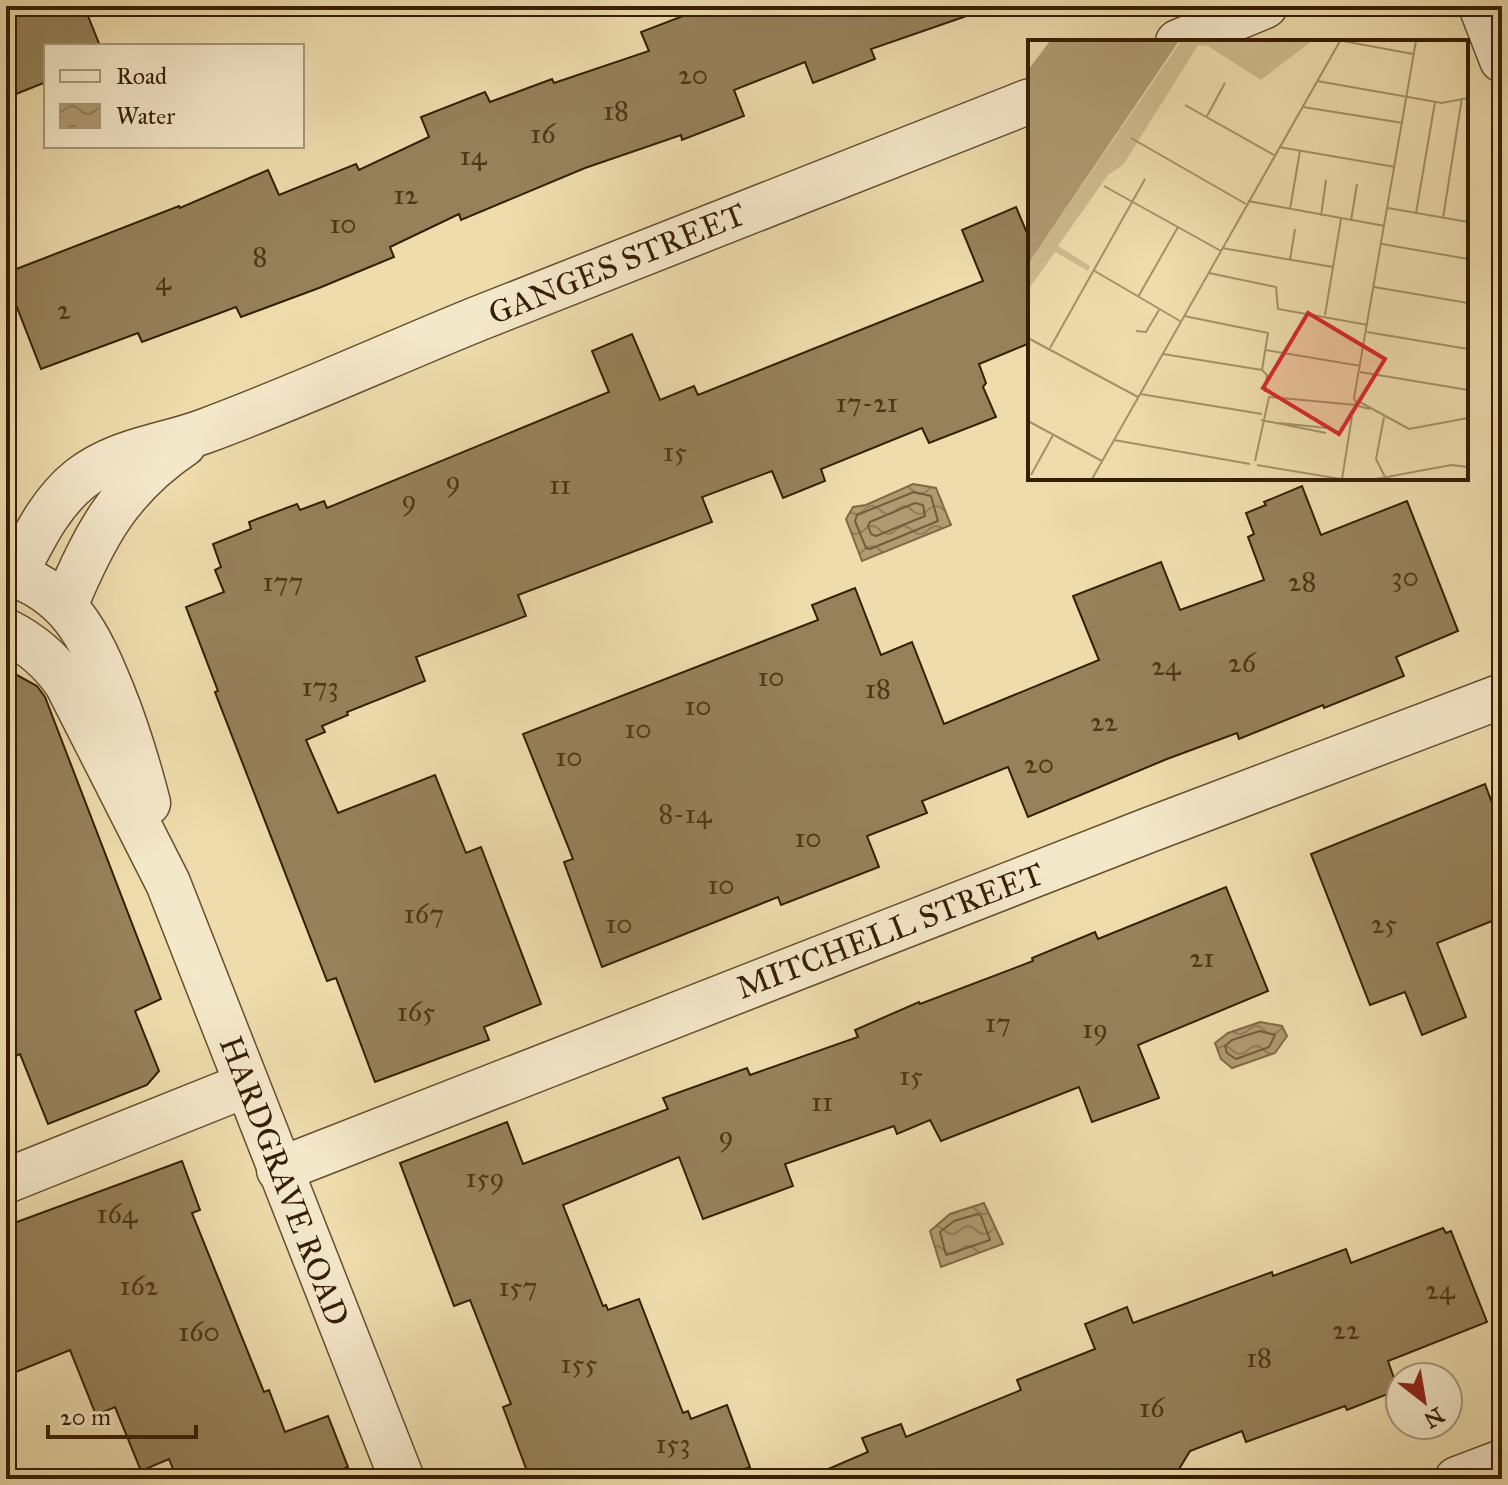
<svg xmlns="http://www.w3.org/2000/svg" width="1508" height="1485" font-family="'IM FELL Great Primer',serif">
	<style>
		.water { fill: url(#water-waves); stroke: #806945; stroke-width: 2 }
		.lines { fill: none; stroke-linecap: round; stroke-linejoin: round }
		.shore { stroke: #745c3a; stroke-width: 2 }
		.building { fill: #96815a; stroke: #371e01; stroke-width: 2 }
		.minor-casing { stroke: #654e2c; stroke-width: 47 }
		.tertiary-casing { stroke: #654e2c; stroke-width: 47 }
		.minor { stroke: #f4e8ca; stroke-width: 44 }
		.tertiary { stroke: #f4e8ca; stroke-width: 44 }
		.labels { text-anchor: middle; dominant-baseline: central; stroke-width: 6; stroke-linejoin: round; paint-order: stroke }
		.number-label { font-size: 28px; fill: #4f3717 }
		.street-label { font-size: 32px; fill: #371e01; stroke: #f4e8ca }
		.inset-river { fill: none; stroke: #b09b73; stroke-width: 4 }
		.inset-road { fill: none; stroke: #a59068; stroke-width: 2 }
		.view { fill: #d62828; fill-opacity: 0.15; stroke: #d62828; stroke-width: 4 }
		.inset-edge { fill: none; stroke: #371e01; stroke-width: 4 }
	</style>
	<defs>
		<pattern id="water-waves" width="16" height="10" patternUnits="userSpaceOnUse" patternTransform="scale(2)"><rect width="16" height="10" fill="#b09b73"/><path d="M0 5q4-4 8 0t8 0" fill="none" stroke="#907e5c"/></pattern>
	</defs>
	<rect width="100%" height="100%" fill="#eedcad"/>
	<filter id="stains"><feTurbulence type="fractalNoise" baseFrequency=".0025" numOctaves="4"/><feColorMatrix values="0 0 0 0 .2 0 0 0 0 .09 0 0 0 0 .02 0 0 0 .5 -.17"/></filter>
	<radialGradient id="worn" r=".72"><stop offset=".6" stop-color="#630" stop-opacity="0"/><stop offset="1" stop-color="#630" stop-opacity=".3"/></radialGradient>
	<g class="water">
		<path d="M913 484 936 488 951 525 862 561 846 519 853 507 866 505Z"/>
		<path d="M1260 1022 1282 1026 1287 1036 1275 1053 1232 1068 1221 1059 1215 1043 1228 1033Z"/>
		<path d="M984 1203 1003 1244 941 1267 930 1231 950 1214Z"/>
	</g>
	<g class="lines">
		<g class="shore">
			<path d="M914 492 931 496 938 521 870 549 866 548 855 521 857 515Z"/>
			<path d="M915 503 923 505 925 516 876 536 871 534 868 526 870 522Z"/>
			<path d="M1260 1031 1275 1035 1269 1047 1236 1059 1227 1053 1225 1046 1232 1040Z"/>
			<path d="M978 1214 981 1216 990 1240 946 1255 940 1232 954 1221Z"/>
		</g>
	</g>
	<g class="building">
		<path d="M6 6H84L100 46H46V82L6 98Z"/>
		<path d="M709 6H977L978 12 871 49 875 59 813 83 805 62 734 90 744 116 682 140 681 135 585 168 461 220 459 214 390 247 394 257 319 288 241 317 236 307 142 342 138 333 41 369 6 279V273L179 206 180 208 268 170 279 195 356 164 359 170 429 137 421 117 485 92 490 102 552 79 554 83 649 51 641 32Z"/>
		<path d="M1016 207 1030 240V343L979 364 986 383 983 387 996 417 929 443 922 428 821 469 825 481 783 498 772 471 702 497 712 522 518 595 526 616 416 657 425 681 347 712 348 715 322 726 325 732 306 740 338 813 435 775 466 853 481 847 541 1004 484 1027 489 1040 375 1082 336 978 327 981 215 692 218 691 186 607 224 592 215 570 221 567 213 544 251 529 249 522 297 504 300 510 324 501 327 508 609 392 592 351 632 334 660 400 694 386 698 395 983 281 962 230Z"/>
		<path d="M1302 486 1321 535 1407 501 1458 631 1396 657 1404 676 1324 708 1323 705 1239 739 1237 733 1167 759 1028 817 1008 767 922 801 927 813 867 836 879 867 781 905 778 897 602 967 564 862 573 859 523 734 818 620 812 605 855 588 881 655 912 642 944 724 1099 660 1073 596 1161 562 1180 610 1264 580 1248 537 1254 534 1246 513 1266 505 1264 502Z"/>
		<path d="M6 669 37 686 45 697 161 999 135 1011 159 1071 147 1085 48 1124 20 1054 6 1060Z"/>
		<path d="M1485 784 1502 830V917L1437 943 1466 1017 1422 1035 1405 992 1370 1005 1311 854Z"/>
		<path d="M1226 887 1268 991 1138 1045 1159 1098 1092 1122 1079 1087 941 1141 930 1120 897 1134 894 1126 785 1164 793 1186 703 1219 679 1157 563 1205 603 1306 606 1305 608 1310 639 1299 683 1413 688 1411 691 1419 727 1405 750 1467 719 1479H530L503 1407 511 1404 470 1300 454 1306 400 1163 507 1122 523 1164 668 1109 663 1098 747 1068 750 1075 858 1037 855 1030 919 1002 920 1004 1033 961 1032 958 1095 932 1098 939Z"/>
		<path d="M182 1161 200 1210 192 1213 264 1392 269 1390 285 1432 328 1416 348 1467 319 1479H177L169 1459 141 1471 115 1407 96 1415 70 1350 6 1376V1226Z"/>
		<path d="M1443 1228 1446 1233 1451 1231 1487 1322 1388 1361 1398 1390 1347 1410 1345 1406 1246 1442 1242 1431 1190 1451 1173 1479H805L868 1452 862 1438 901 1424 906 1437 1021 1390 1017 1380 1095 1349 1085 1324 1127 1307 1133 1323 1272 1272 1273 1276 1346 1249 1351 1263Z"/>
	</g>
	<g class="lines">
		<defs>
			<g id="minor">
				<path d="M1481 6 1502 60"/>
				<path d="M1178 42 1265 6"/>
				<path d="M15 574C33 540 49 504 80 479 117 450 162 447 205 431 297 397 386 356 477 319L1030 101"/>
				<path d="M65 606C94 536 119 488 184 444"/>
				<path d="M279 1170 1149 830 1502 696"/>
				<path d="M6 1181 246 1085"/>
				<path d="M1457 1479 1502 1462"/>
			</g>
			<g id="tertiary">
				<path d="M6 572C69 591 89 635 112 691 127 728 138 764 148 803"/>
				<path d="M6 631C32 644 51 660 67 684L168 883 402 1479"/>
			</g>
		</defs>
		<use href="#minor" class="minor-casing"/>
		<use href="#tertiary" class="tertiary-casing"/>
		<use href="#minor" class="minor"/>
		<use href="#tertiary" class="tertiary"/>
	</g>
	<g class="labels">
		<g class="number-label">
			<text x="693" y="74">20</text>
			<text x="616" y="110">18</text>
			<text x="543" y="133">16</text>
			<text x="473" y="155">14</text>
			<text x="406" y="194">12</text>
			<text x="343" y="223">10</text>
			<text x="260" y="256">8</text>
			<text x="163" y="280">4</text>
			<text x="64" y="309">2</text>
			<text x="867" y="402">17-21</text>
			<text x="675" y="451">15</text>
			<text x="453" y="480">9</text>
			<text x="560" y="484">11</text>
			<text x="409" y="499">9</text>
			<text x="1405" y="576">30</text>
			<text x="283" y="581">177</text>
			<text x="1302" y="581">28</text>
			<text x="1242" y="662">26</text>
			<text x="1166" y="665">24</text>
			<text x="771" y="676">10</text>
			<text x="320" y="686">173</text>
			<text x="878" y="688">18</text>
			<text x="698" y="705">10</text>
			<text x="1104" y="721">22</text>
			<text x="638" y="728">10</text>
			<text x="569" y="756">10</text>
			<text x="1039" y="763">20</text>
			<text x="685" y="813">8-14</text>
			<text x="808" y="837">10</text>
			<text x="721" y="884">10</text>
			<text x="424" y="913">167</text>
			<text x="619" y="923">10</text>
			<text x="1384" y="923">25</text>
			<text x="1202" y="957">21</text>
			<text x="416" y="1011">165</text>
			<text x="998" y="1022">17</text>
			<text x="1095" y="1028">19</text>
			<text x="911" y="1075">15</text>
			<text x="822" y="1101">11</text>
			<text x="726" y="1135">9</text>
			<text x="485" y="1177">159</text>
			<text x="117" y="1213">164</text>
			<text x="139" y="1285">162</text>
			<text x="518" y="1286">157</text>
			<text x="1440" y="1289">24</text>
			<text x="1346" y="1329">22</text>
			<text x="199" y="1331">160</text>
			<text x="1259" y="1357">18</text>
			<text x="579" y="1363">155</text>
			<text x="1152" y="1407">16</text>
			<text x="673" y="1443">153</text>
		</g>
		<g class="street-label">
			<text transform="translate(617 264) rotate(-22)">GANGES STREET</text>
			<text transform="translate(890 931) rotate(-21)">MITCHELL STREET</text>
			<text transform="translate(284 1181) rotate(69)">HARDGRAVE ROAD</text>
		</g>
	</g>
	<g transform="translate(1028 40)">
		<rect width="440" height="440" fill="#eedcad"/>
		<path d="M153 1H284L233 40 180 6 170 5 95 125 80 135 30 206 62 226 60 231 27 212 0 250V224Z" fill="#cfbc90"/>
		<path d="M208 1H241L253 11 234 34 202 8Z" fill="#cfbc90"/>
		<path d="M22 1H151L0 224V30Z" fill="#b09b73"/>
		<path class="inset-river" d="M0 119 94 1M0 128 100 1"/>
		<path class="inset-road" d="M315 1 385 14M289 41 414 63 440 58M157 65 246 115M275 67 375 83M179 76 197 43M103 98 218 164M251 107 367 127M76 146 193 211M220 161 357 186M360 168 440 182M262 169 272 111M388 173 407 62M293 176 298 140M415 178 434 58M323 181 329 144M354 204 440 219M194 208 305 227M262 220 267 189M65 230 152 281M181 233 248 247 250 269 340 285M346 247 440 263M110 257 150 187M297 275 313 179M156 276 240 293 234 330M108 291 118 292 131 270M339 292 440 309M0 298 110 357M22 308 117 139M238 310 333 326M135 314 234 330M234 330 239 335 237 352M332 332 440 350M112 354 234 374M330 361 381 389 440 378M342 369 330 366 326 358 388 1M356 377 348 419 358 439M233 380 298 393M0 381 74 421M251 383 299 388M86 400 222 424M227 421 241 357 328 365M229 425 313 439M3 435 25 395M64 439 312 1M314 439 324 376M348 439 423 425 440 427"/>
		<path class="view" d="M280 273 357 319 311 394 235 348Z"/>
		<rect width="440" height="440" class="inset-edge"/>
	</g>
	<rect width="1508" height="1485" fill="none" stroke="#eedcad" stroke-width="32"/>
	<rect x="8" y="8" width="1492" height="1469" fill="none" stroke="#371e01" stroke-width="4"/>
	<rect x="16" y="16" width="1476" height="1453" fill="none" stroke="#371e01" stroke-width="2"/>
	<rect x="44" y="44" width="260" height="104" fill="#f4e8ca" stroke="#a8977a" stroke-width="2"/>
	<rect x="60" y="70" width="40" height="12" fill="#f4e8ca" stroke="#a8977a" stroke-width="2"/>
	<text x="116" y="84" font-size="24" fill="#371e01">Road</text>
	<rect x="60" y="104" width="40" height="24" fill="url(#water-waves)" stroke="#a8977a" stroke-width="2"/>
	<text x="116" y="124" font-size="24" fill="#371e01">Water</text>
	<g transform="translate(1424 1401) rotate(149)"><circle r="38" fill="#f4e8ca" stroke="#a8977a" stroke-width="2"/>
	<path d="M0-6L14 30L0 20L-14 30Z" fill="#8f2418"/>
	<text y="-12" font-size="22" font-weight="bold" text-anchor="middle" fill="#371e01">N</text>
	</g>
	<path d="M48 1425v12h148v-12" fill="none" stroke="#371e01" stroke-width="4"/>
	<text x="60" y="1425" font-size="24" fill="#371e01" stroke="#f4e8ca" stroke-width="6" paint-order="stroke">20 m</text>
	<rect width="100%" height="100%" filter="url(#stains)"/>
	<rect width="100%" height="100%" fill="url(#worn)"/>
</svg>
